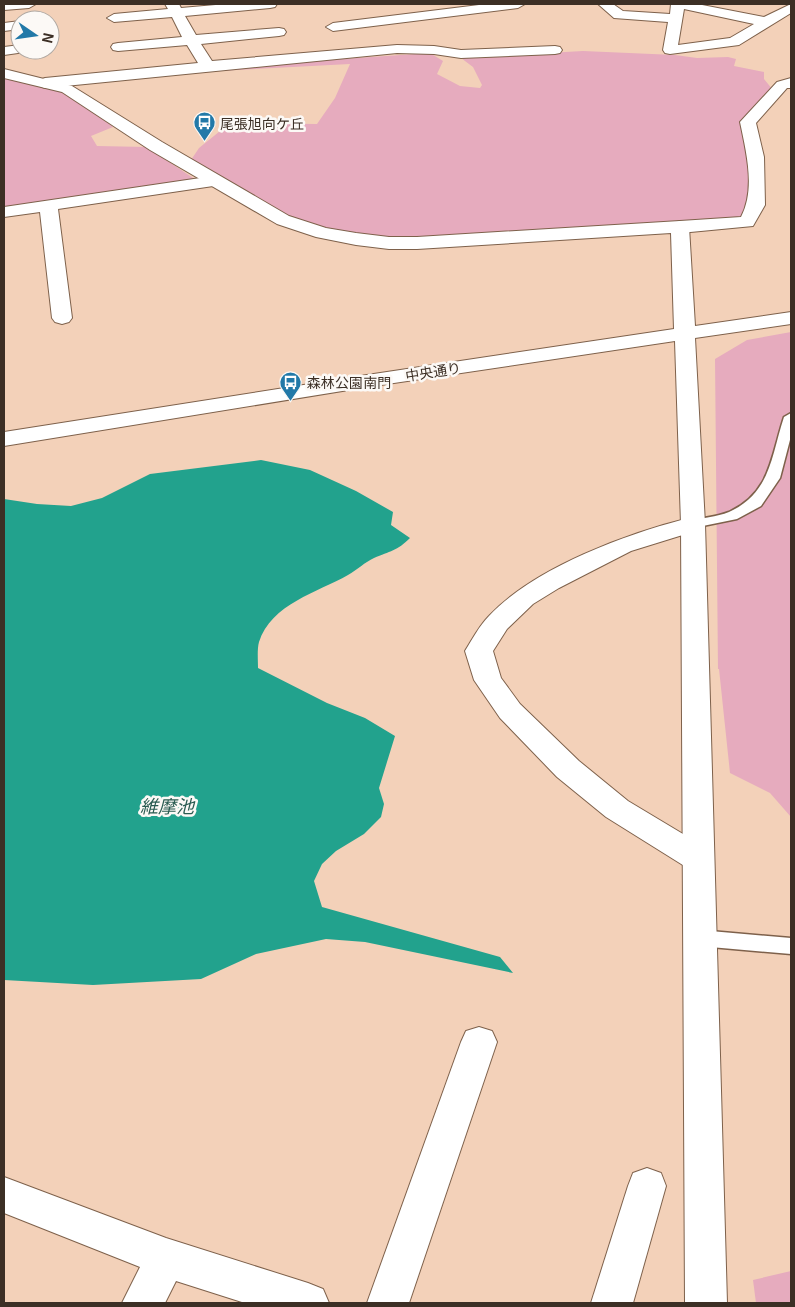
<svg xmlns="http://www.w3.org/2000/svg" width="795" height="1307" font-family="Georgia,'Noto Sans JP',serif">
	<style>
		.green { fill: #e6abbe }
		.water { fill: #22a28d }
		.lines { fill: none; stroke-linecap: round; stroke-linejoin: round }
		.service-casing { stroke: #7e614b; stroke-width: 3 }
		.minor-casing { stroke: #7e614b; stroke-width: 2 }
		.tertiary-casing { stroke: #7e614b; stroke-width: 2 }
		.service { fill: #fff; fill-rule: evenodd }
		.minor { fill: #fff; fill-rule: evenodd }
		.tertiary { fill: #fff; fill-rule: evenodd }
		.labels { text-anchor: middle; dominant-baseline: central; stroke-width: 5; stroke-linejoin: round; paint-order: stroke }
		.far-poi-label { font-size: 14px; fill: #3c2f25; stroke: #fcf9f6; text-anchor: start }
		.far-street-label { font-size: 14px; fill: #3c2f25; stroke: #fcf9f6 }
		.water-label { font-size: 18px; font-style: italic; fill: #2a5b51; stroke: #fcf9f6 }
	</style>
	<rect width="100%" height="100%" fill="#f3d1b9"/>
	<g class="green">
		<path d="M583 51 675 55 697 58 728 57 736 59 734 66 764 72V79L773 90 746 122 753 205 744 221 417 242 328 230 291 218 191 160 199 148 230 123 317 124 335 98 350 64 197 72 208 68 430 53 443 61 437 74 460 86 480 88 482 85 473 67 461 58Z"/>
		<path d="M4 79C23 81 44 83 61 91 79 99 97 115 113 127L91 136 97 146 147 147 196 180 4 207Z"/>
		<path d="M791 332V817L770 793 730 773 719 669H718L715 359 747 340Z"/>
		<path d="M791 1271V1303H756L753 1280Z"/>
	</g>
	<path class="water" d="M261 460 310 470 356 491 393 512 391 525 410 538C397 551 390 551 374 558 365 562 357 570 348 575 318 592 271 604 259 642 257 649 258 660 258 668L327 703 365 718 395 736 379 788 384 804 381 817 364 834 336 851 322 864 314 881 322 907 500 957 513 973 365 942 326 939 256 954 201 979 93 985 4 980V499L37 504 71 506 102 498 150 474Z"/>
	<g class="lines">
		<defs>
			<g id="service">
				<path d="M791 413V436L780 478 761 506 737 519 693 528 688 527 686 524 688 521C701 518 717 517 729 512 771 493 771 456 784 417Z"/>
				<path d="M699 930 791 938V954L699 946 692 944 689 938 692 932Z"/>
			</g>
			<g id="minor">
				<path d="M4 4H36L29 8 4 10Z"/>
				<path d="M165 4H179L181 8 227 4H277L275 7 270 8 185 16 196 35 279 28 284 29 286 32 284 35 279 36 201 44 212 61 397 45 434 46 461 50 555 46 560 47 562 50 560 53 555 54 461 58 434 54 397 53 45 88 40 86 37 83 40 80 45 78 198 63 187 45 118 51 113 50 111 47 113 44 118 43 182 37 172 17 114 22 107 18 114 14 168 9Z"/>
				<path d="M487 4H525L518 8 333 31 326 27 333 23Z"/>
				<path d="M598 4H613L623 11 670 14 671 4H697L764 17 791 4V13L739 45 670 54 665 53 663 50 668 22 614 18ZM684 9 754 24 730 38 678 45Z"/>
				<path d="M20 21V29L4 31V23Z"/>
				<path d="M20 45V50H27L25 52 4 55V47Z"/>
				<path d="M791 78V88H787L756 123 764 157 765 205 753 226 680 233 674 231 671 227 674 223 680 221 741 217C756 189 746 151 740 122L777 82Z"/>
				<path d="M214 176 220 177 223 181 220 185 58 209 72 318 69 322 62 324 55 322 52 318 40 212 4 217V207Z"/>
				<path d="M693 517 702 519 705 524 702 529 631 551 559 588 533 604 507 629 493 651 501 678 520 704 579 761 628 801 708 849 713 858 708 867 697 870 686 867 606 817 557 777 500 718 474 680 465 651C472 640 479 626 489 616 535 567 628 533 693 517Z"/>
				<path d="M479 1027 492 1031 497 1042 409 1303H367L461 1042 466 1031Z"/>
				<path d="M647 1168 661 1173 666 1186 633 1303H591L628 1186 633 1173Z"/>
				<path d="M4 1177 166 1238 308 1283 323 1289 329 1303H245L176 1281 165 1303H122L140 1267 4 1213Z"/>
			</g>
			<path id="tertiary" d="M4 69 72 86 162 142 289 216 326 228 356 233 389 237H417L680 221 686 223 689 227 695 326 791 312V324L695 338 705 524 727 1303H685L681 524 675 341 367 387 4 446V432L367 375 674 329 671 233 417 249H389L356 245 316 237 277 224 150 150 62 92 4 78Z"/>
		</defs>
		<use href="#service" class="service-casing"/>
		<use href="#minor" class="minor-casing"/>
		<use href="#tertiary" class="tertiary-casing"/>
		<use href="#service" class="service"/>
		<use href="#minor" class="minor"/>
		<use href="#tertiary" class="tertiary"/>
	</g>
	<defs>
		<symbol id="bus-pin" viewBox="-11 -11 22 30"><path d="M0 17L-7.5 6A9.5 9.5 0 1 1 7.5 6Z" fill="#2279a8" stroke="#fcf9f6"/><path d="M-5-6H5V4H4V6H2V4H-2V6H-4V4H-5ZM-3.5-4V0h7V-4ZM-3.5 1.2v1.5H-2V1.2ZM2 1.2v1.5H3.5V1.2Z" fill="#fff"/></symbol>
	</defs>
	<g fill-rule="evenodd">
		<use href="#bus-pin" x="192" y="110" width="25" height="34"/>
		<use href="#bus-pin" x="278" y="370" width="25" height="34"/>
	</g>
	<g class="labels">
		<g class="far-poi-label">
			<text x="220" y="123">尾張旭向ケ丘</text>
			<text x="307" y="382">森林公園南門</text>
		</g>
		<g class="far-street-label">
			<text transform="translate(433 371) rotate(-9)">中央通り</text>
		</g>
		<g class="water-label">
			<text x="167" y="805">維摩池</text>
		</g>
	</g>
	<rect width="795" height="1307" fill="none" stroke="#3c2f25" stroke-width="10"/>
	<g transform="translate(35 35) rotate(103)"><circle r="24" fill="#fcf9f6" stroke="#afa8a2"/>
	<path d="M0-4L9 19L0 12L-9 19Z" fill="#2279a8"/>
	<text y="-8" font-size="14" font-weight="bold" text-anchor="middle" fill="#3c2f25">N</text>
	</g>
</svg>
